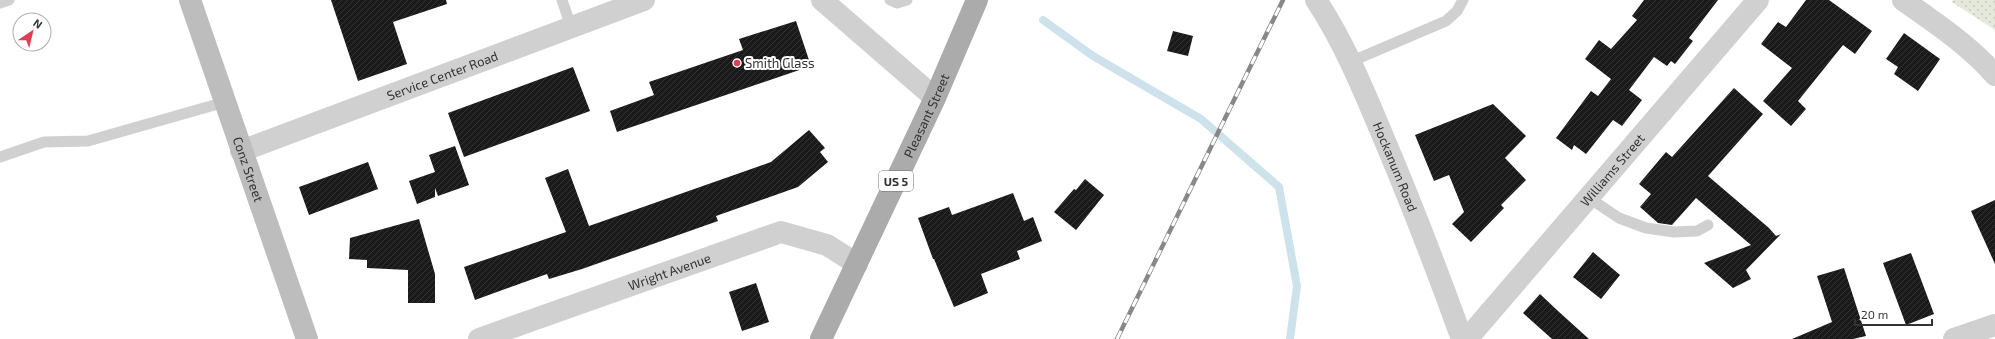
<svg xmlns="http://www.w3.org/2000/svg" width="1995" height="339" font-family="'Exo 2',sans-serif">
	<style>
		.park { fill: url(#park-dots) }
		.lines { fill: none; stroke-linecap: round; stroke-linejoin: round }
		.stream { stroke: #cde2eb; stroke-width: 8 }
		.building { fill: url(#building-hatch) }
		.service { stroke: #d0d0d0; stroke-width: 11 }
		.minor { stroke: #d0d0d0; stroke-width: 22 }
		.secondary { stroke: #bdbdbd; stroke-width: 22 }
		.primary { stroke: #ababab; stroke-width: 22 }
		.rail-casing { stroke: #888; stroke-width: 4.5 }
		.rail { stroke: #fff; stroke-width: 3; stroke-dasharray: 9; stroke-linecap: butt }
		.poi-dot { fill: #e13e56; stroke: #fff; stroke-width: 1.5 }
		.labels { text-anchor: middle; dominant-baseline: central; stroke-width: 4; stroke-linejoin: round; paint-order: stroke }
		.shield { fill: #fff; stroke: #707070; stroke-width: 1 }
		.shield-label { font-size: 12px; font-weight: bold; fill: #333 }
		.poi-label { font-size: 13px; fill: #333; stroke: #fff; text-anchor: start }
		.street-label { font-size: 13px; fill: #333; stroke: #fff }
	</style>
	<defs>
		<pattern id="park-dots" width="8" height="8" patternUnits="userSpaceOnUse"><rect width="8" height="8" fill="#e4e9dc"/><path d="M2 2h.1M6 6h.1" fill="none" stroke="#c4c8bd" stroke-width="1.8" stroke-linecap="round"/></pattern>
		<pattern id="building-hatch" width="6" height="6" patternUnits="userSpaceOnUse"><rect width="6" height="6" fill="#1a1a1a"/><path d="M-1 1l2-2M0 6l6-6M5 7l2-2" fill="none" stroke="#333"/></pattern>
	</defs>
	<rect width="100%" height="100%" fill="#fff"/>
	<path class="park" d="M1953 0H1995V30L1952 2Z"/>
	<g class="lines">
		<path class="stream" d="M1043 20 1093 56 1201 119 1279 187 1297 286 1290 339"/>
	</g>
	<g class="building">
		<path d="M331 0H446L447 4 393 22 407 64 358 81Z"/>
		<path d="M1644 0H1718L1689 38 1693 41 1675 64 1671 61 1667 66 1654 57 1629 90 1642 100 1622 126 1613 120 1586 154 1574 145 1572 150 1556 138 1591 91 1598 96 1611 79 1585 59 1599 40 1611 49 1637 20 1632 16Z"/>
		<path d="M1806 0H1829L1872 31 1855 54 1843 45 1798 101 1806 109 1791 126 1763 101 1792 68 1761 44 1778 22 1786 27Z"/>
		<path d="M796 21 811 66 617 132 610 111 654 95 649 82 743 50 739 39Z"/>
		<path d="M1173 31 1193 36 1188 56 1167 51Z"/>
		<path d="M1904 33 1940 59 1918 91 1894 74 1898 67 1886 59Z"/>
		<path d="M573 67 590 111 464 157 448 113Z"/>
		<path d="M1734 88 1763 114 1708 176 1769 228 1776 236 1781 234 1746 270 1751 279 1733 288 1704 263 1751 245 1696 198 1672 225 1658 223 1640 207 1651 194 1639 184 1666 152 1672 157Z"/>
		<path d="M1493 104 1526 136 1505 158 1526 180 1501 205 1504 208 1471 242 1452 224 1464 212 1449 175 1434 181 1415 135Z"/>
		<path d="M809 130 825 148 820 152 828 162 798 187 716 216 718 221 582 269 549 279 547 274 475 300 464 267 566 232 545 178 568 169 589 226 771 162Z"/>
		<path d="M455 146 469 185 438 196 435 188V197L417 204 409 181 435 172 429 155Z"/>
		<path d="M368 162 378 189 309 215 299 187Z"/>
		<path d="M1085 179 1104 195 1076 230 1054 212 1074 189 1076 190Z"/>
		<path d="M1013 193 1024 221 1033 217 1042 241 1017 251 1020 259 981 274 988 293 954 307 934 259H933L918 218 949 207 952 215Z"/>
		<path d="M1995 200V264L1971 211Z"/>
		<path d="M419 219 435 274V303H408V270L367 268V260L349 259 350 238Z"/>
		<path d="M1593 252 1620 275 1601 299 1573 277Z"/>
		<path d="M1911 253 1934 314 1906 325 1883 263Z"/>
		<path d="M1844 268 1866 336 1853 339H1792L1832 322 1817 276Z"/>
		<path d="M756 283 769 322 742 331 729 292Z"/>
		<path d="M1540 294 1558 311 1589 339H1552L1523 313Z"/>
	</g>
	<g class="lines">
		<g class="service">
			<path d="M562 0 571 27"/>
			<path d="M890 0 897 3 907 0"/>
			<path d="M0 3 9 0"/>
			<path d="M1350 62 1446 21 1457 11 1463 0"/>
			<path d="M0 157 44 142 88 141 225 102"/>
			<path d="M1589 198 1619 218 1646 228 1674 232 1697 231 1708 225"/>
		</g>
		<g class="minor">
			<path d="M822 0 935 98"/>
			<path id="s1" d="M1316 0C1342 39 1361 84 1379 127 1409 197 1436 267 1462 339"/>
			<path d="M1903 0C1935 23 1969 45 1995 75"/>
			<path id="s2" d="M241 151 644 0"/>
			<path id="s3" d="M479 339 781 232 827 245 857 264"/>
			<path id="s4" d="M1467 339 1758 0"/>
			<path d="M1954 339 1995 325"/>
		</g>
		<path class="secondary" id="s5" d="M190 0 307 339"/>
		<path class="primary" id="s6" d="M821 339 935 98 977 0"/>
		<defs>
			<path id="rail" d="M1117 339 1283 0"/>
		</defs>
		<use href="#rail" class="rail-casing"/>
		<use href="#rail" class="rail"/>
	</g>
	<circle class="poi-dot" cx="737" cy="63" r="4"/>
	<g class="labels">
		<rect class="shield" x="879" y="171" width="34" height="20" rx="3"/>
		<g class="shield-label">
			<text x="896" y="181">US 5</text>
		</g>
		<g class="poi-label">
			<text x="745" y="63">Smith Glass</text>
		</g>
		<g class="street-label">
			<text stroke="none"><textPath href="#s2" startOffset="215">Service Center Road</textPath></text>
			<text stroke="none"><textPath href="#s6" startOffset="247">Pleasant Street</textPath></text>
			<text stroke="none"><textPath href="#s1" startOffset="185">Hockanum Road</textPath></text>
			<text stroke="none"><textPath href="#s5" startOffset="179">Conz Street</textPath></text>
			<text stroke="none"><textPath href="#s4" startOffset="223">Williams Street</textPath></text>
			<text stroke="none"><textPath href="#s3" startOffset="202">Wright Avenue</textPath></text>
		</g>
	</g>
	<g transform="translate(32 32) rotate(35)"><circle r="19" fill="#ffffff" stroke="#adadad"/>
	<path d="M0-3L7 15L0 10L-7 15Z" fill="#e13e56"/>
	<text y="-6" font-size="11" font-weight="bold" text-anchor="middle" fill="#333333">N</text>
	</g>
	<path d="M1855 319v6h77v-6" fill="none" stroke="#333333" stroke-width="2"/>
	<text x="1861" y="319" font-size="12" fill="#333333" stroke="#ffffff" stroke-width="3" paint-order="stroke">20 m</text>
</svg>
